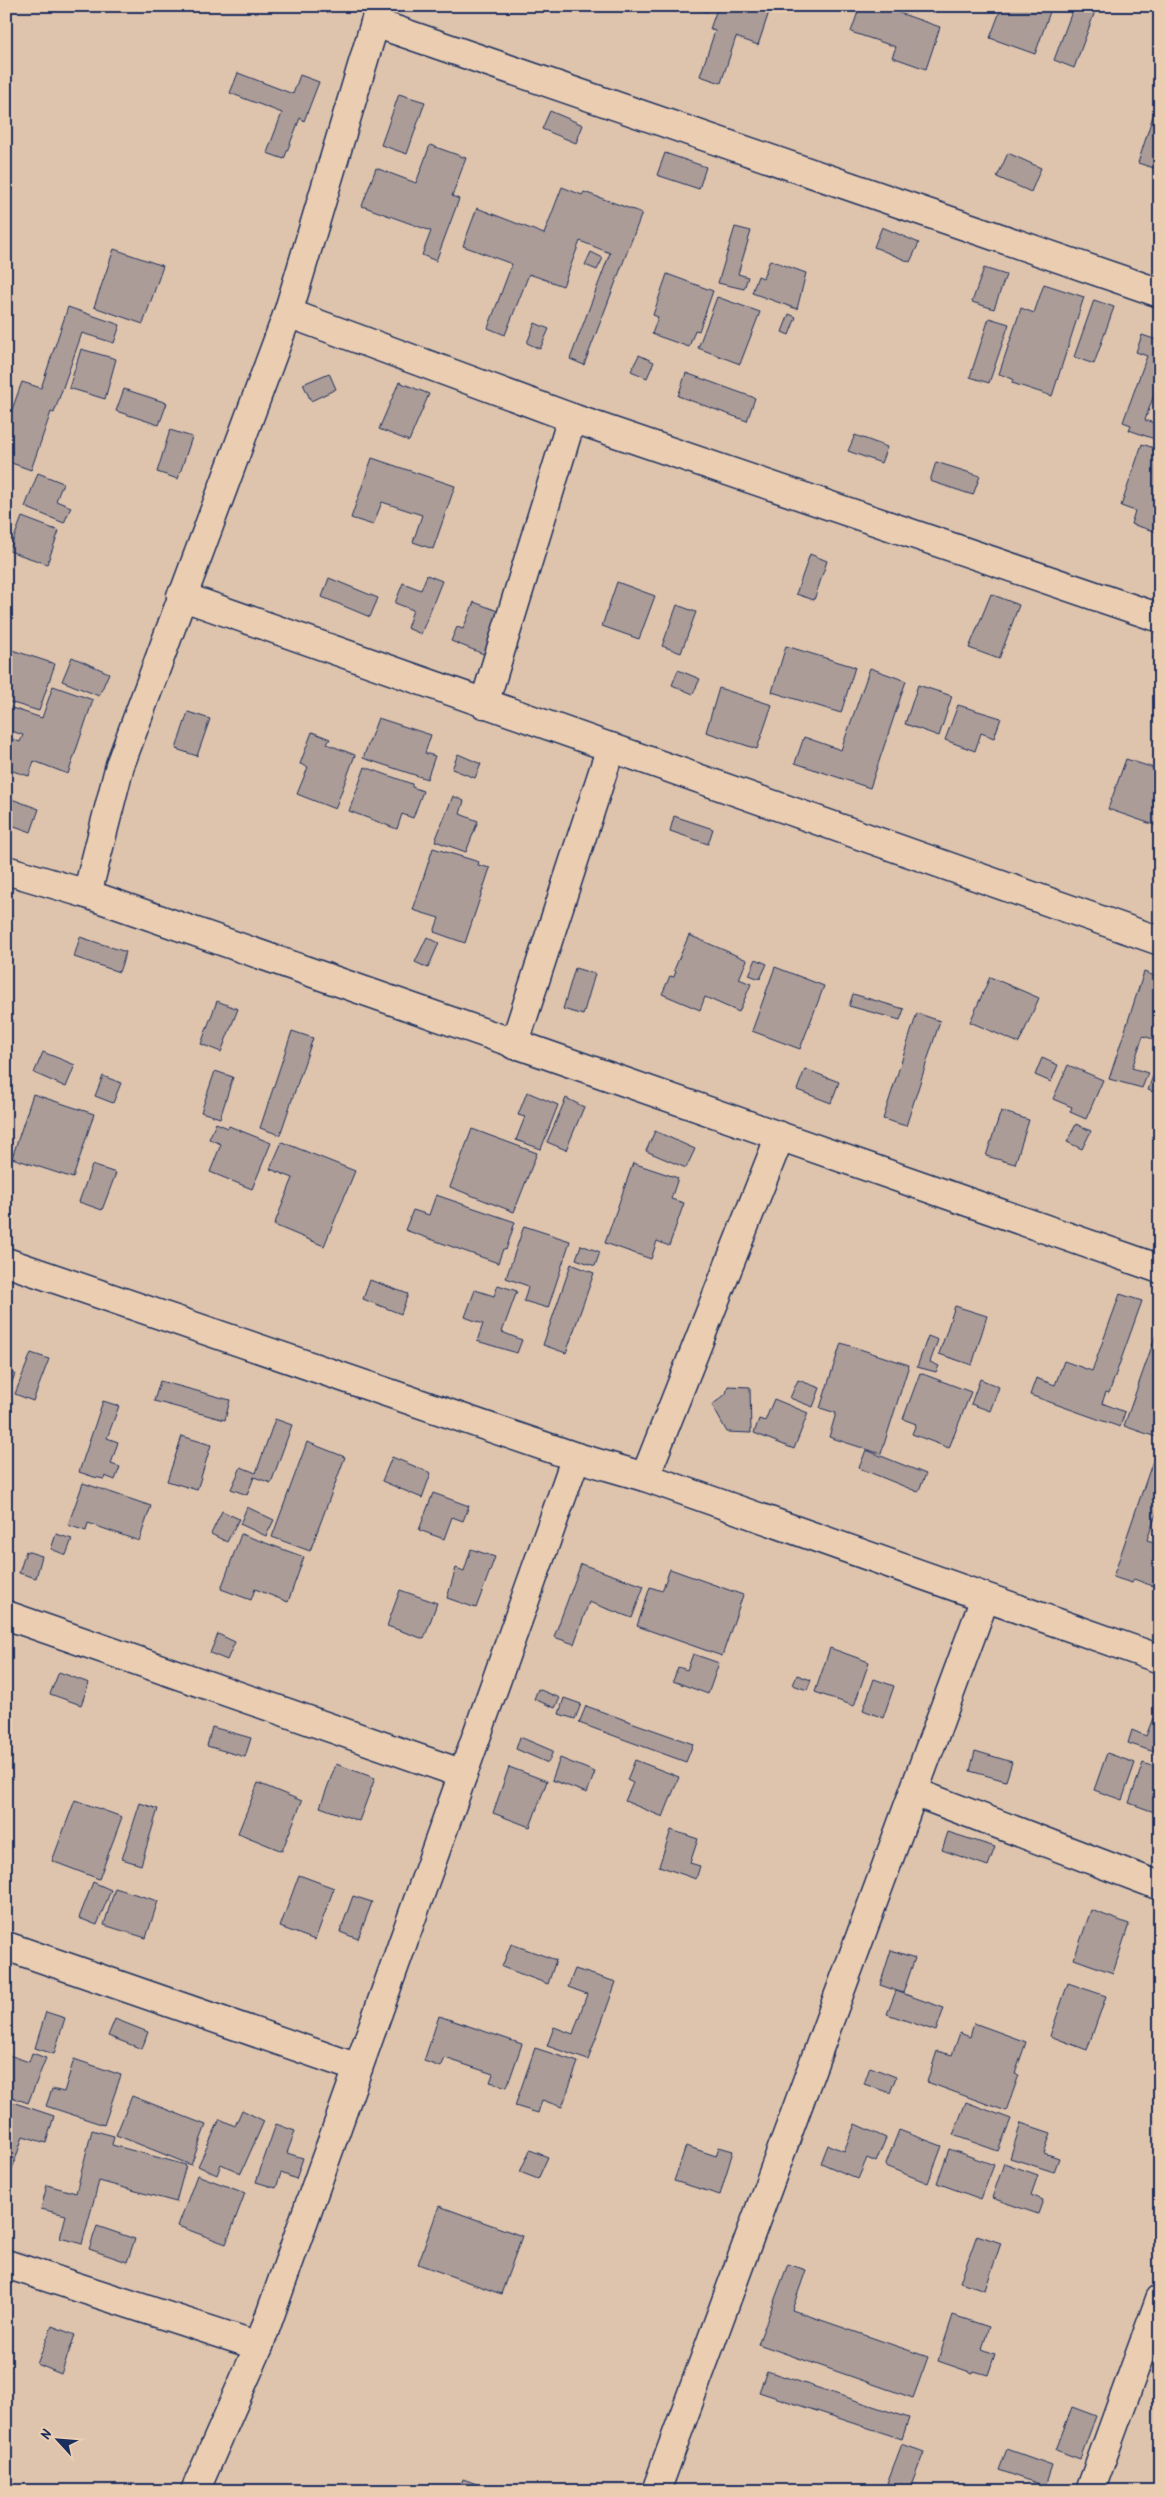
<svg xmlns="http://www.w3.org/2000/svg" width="1166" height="2497" font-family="Kalam,sans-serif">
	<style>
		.building { fill: #ab9c98; stroke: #1b2f5e }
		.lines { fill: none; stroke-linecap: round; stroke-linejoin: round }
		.street-casing { stroke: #1b2f5e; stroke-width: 31 }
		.street { stroke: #ebceb2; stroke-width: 28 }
	</style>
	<rect width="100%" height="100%" fill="#dec4ad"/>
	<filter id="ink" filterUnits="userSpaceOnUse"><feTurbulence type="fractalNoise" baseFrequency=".02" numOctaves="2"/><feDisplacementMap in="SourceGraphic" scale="10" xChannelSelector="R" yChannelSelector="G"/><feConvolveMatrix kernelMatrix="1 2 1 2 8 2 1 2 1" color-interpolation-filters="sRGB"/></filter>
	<g filter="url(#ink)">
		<g class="building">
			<path d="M688 6H708L707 12Z"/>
			<path d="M718 6H771L758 45 736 37 721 83 700 76 715 31 710 29Z"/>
			<path d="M860 6H879L940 27 926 69 892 57 896 47 851 32Z"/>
			<path d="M1002 6H1052L1035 54 990 38Z"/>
			<path d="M1074 6H1097L1074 68 1054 60Z"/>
			<path d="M238 73 293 94 300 75 319 82 304 121 300 118 284 159 267 153 282 113 230 93Z"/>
			<path d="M399 94 425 102 407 154 381 145Z"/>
			<path d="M1157 103H1160V170L1138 163Z"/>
			<path d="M550 111 583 125 576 143 542 129Z"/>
			<path d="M430 145 466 158 452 196 459 199 436 261 422 255 431 231 362 206 376 168 416 183Z"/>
			<path d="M665 153 706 167 699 189 657 175Z"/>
			<path d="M1008 153 1041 168 1031 192 997 177Z"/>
			<path d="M562 187 582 195 584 192 642 213 584 365 570 359 610 253 580 241 563 286 529 274 505 335 488 328 512 264 463 246 477 208 544 234Z"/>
			<path d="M735 227 751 231 738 274 748 277 744 289 718 283Z"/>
			<path d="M882 227 919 243 910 262 874 247Z"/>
			<path d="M114 249 163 266 143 324 94 307Z"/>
			<path d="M591 252 603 258 597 270 585 265Z"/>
			<path d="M770 260 806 273 797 309 752 293 758 276 763 278Z"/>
			<path d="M984 268 1006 275 994 309 972 302Z"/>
			<path d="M667 274 713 291 699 331 695 330 689 347 652 334 658 317 653 315Z"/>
			<path d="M1044 284 1084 297 1052 396 1012 383 1013 379 999 374 1021 308 1034 313Z"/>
			<path d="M717 297 760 312 740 364 698 348Z"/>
			<path d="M1094 300 1114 307 1094 364 1074 357Z"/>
			<path d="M68 307 120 325 114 343 82 333 54 413 51 412 31 470 6 461V426L22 382 41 388Z"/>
			<path d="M789 314 796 317 789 335 782 332Z"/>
			<path d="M989 318 1009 324 989 383 970 377Z"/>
			<path d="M535 323 549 329 540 349 527 343Z"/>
			<path d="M1142 335 1160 341V378L1145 420 1160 425V441L1129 430 1131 425 1123 422 1147 356 1136 352Z"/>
			<path d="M81 349 116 359 105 399 69 388Z"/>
			<path d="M639 355 654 362 647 378 631 371Z"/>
			<path d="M329 373 336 389 311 401 303 384Z"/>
			<path d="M686 373 755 398 747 421 678 396Z"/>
			<path d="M399 382 429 394 409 441 379 429Z"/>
			<path d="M124 389 167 403 159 425 116 411Z"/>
			<path d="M1160 399V415L1154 413Z"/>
			<path d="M170 430 192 437 178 479 157 472Z"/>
			<path d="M855 435 887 447 881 463 848 451Z"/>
			<path d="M1142 444 1160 450V533L1131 524 1135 511 1121 506Z"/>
			<path d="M372 458 455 486 433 549 413 542 422 515 382 502 373 525 351 518Z"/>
			<path d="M936 462 980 476 973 495 930 481Z"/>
			<path d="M38 473 63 483 56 501 71 507 64 523 25 507Z"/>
			<path d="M22 517 59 531 47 564 9 551Z"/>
			<path d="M810 554 827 561 814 600 796 594Z"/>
			<path d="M427 575 442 581 421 634 407 628 413 610 395 603 403 583 421 590Z"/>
			<path d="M329 578 378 598 370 617 322 597Z"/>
			<path d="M617 582 655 596 639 639 602 626Z"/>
			<path d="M991 594 1019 605 999 659 969 648Z"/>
			<path d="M474 602 503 613 486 655 451 641 457 627 463 629Z"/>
			<path d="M677 605 696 612 681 653 662 646Z"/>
			<path d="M786 646 855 667 841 713 772 692Z"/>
			<path d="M6 648 55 664 39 711 6 701Z"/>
			<path d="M72 657 109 673 99 696 62 681Z"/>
			<path d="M870 668 906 681 870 788 795 763 804 737 841 750Z"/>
			<path d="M678 670 700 679 693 694 672 685Z"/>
			<path d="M918 685 952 696 939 736 905 724Z"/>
			<path d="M53 686 93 700 68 774 34 761 29 776 6 769V737L20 742 23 735 6 729V706L42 718Z"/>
			<path d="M719 688 772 705 757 749 706 732Z"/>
			<path d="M958 705 1001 718 994 738 981 733 975 751 945 740Z"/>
			<path d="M188 712 210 719 197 756 176 749Z"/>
			<path d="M378 718 431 735 425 753 435 756 427 779 363 758Z"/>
			<path d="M312 732 330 739 327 744 355 755 335 809 297 794 308 767 300 764Z"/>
			<path d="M458 754 481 764 475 778 452 769Z"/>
			<path d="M1126 759 1160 770V827L1108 809Z"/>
			<path d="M365 767 412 784V787L423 791 413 818 402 814 397 829 349 811Z"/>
			<path d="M453 796 464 801 460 814 478 821 466 852 435 841Z"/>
			<path d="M6 797 39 809 31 832 6 823Z"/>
			<path d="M674 816 713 829 708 844 670 831Z"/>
			<path d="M433 848 479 862 478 865 490 868 465 943 434 932 439 918 413 910Z"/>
			<path d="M689 935 747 960 739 979 751 984 739 1012 705 997 700 1010 662 994 670 976 674 977 676 971 674 970Z"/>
			<path d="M80 937 126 952 119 972 74 957Z"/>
			<path d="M427 937 439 943 428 968 415 962Z"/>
			<path d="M756 959 767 964 760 979 749 975Z"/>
			<path d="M775 967 824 986 800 1049 752 1031Z"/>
			<path d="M575 968 595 974 583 1015 563 1009Z"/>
			<path d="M1144 972 1160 978V1041L1143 1036 1132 1068 1148 1073 1142 1088 1109 1079Z"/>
			<path d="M990 977 1039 998 1019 1043 970 1022Z"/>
			<path d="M853 994 904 1009 900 1020 849 1006Z"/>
			<path d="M217 1001 238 1009 221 1052 201 1044Z"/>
			<path d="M917 1013 940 1021 906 1126 883 1119Z"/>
			<path d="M292 1031 313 1038 280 1135 260 1128Z"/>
			<path d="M43 1052 75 1065 66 1087 34 1073Z"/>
			<path d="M1160 1056V1094L1148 1090Z"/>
			<path d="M1042 1058 1058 1065 1051 1082 1035 1075Z"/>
			<path d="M1068 1065 1103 1080 1086 1119 1070 1112 1072 1107 1053 1099Z"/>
			<path d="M805 1069 839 1082 831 1103 797 1090Z"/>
			<path d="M215 1071 233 1077 220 1118 201 1112Z"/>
			<path d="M103 1076 121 1083 113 1103 95 1096Z"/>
			<path d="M527 1092 558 1105 541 1149 516 1140 525 1117 518 1115Z"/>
			<path d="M33 1094 94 1114 73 1178 12 1158Z"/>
			<path d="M566 1098 584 1107 566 1150 547 1142Z"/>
			<path d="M1001 1111 1029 1120 1015 1164 986 1156Z"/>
			<path d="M216 1123 228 1128 229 1126 271 1143 252 1189 210 1172 221 1144 209 1139Z"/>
			<path d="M1076 1124 1091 1131 1082 1149 1067 1142Z"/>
			<path d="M472 1129 537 1153 514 1212 450 1187Z"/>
			<path d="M655 1131 695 1149 686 1168 646 1151Z"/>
			<path d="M282 1142 355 1171 324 1246 274 1225 293 1178 270 1169Z"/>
			<path d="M633 1163 678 1178 671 1199 684 1203 669 1246 657 1241 651 1259 605 1243Z"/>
			<path d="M92 1165 116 1173 102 1210 79 1202Z"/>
			<path d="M436 1195 515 1222 506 1250 503 1249 498 1263 405 1230 413 1210 429 1215Z"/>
			<path d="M524 1226 570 1241 548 1308 524 1301 528 1286 506 1278Z"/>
			<path d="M581 1245 600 1252 595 1266 576 1259Z"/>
			<path d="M571 1264 594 1273 566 1353 543 1345Z"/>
			<path d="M370 1280 408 1294 401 1314 363 1299Z"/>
			<path d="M498 1285 517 1291 502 1332 522 1340 517 1353 477 1341 483 1324 465 1317 475 1290 494 1296Z"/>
			<path d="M1120 1294 1142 1301 1109 1393 1106 1392 1102 1403 1125 1412 1120 1427 1030 1395 1036 1378 1055 1385 1064 1361 1092 1371Z"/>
			<path d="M955 1306 987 1316 972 1365 939 1354Z"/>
			<path d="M1160 1323V1437L1159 1438 1124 1426Z"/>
			<path d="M928 1336 938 1340 930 1362 939 1366 936 1372 917 1367Z"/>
			<path d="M841 1343 909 1365 881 1454 829 1437 836 1413 820 1408Z"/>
			<path d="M31 1353 49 1359 33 1401 15 1394Z"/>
			<path d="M6 1371 15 1374 6 1398Z"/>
			<path d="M920 1373 971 1392 949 1448 912 1434 916 1424 903 1419Z"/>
			<path d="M980 1379 999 1387 990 1411 971 1404Z"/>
			<path d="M798 1380 820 1388 813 1407 790 1398Z"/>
			<path d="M160 1381 230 1400 225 1420 154 1401Z"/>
			<path d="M728 1386 750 1387 751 1433 727 1432 712 1405 726 1394Z"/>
			<path d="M774 1399 808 1413 794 1449 754 1433 759 1419 765 1421Z"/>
			<path d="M103 1401 119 1406 107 1438 118 1442 111 1464 120 1467 115 1480 105 1476 104 1479 94 1477 79 1472Z"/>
			<path d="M275 1419 292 1425 271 1483 254 1477 247 1495 231 1489 241 1467 256 1473Z"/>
			<path d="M182 1436 211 1445 197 1490 167 1481Z"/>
			<path d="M307 1442 345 1457 310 1551 272 1537Z"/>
			<path d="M1159 1443 1160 1503 1147 1540 1160 1544V1589L1134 1579 1132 1583 1113 1577Z"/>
			<path d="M866 1450 926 1474 918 1492 859 1468Z"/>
			<path d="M392 1457 431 1473 422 1498 382 1481Z"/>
			<path d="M83 1483 151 1506 139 1541 88 1523 86 1531 68 1525Z"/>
			<path d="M433 1493 469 1506 463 1521 452 1517 444 1539 419 1530Z"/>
			<path d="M247 1507 274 1520 266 1536 240 1524Z"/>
			<path d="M222 1511 239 1519 227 1542 211 1534Z"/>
			<path d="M56 1534 72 1539 66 1555 51 1549Z"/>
			<path d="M241 1534 304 1557 288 1602 255 1589 251 1600 221 1589Z"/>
			<path d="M471 1549 495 1557 476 1608 447 1598 456 1568 464 1571Z"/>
			<path d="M26 1551 42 1556 36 1578 19 1573Z"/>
			<path d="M581 1564 644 1586 632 1618 589 1602 574 1644 554 1637Z"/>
			<path d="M670 1569 743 1595 722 1656 637 1626 650 1587 662 1591Z"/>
			<path d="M400 1590 437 1603 424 1639 387 1626Z"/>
			<path d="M218 1634 235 1642 227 1660 210 1653Z"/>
			<path d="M830 1648 869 1662 854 1706 815 1692Z"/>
			<path d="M693 1654 719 1663 708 1694 673 1681 678 1667 687 1670Z"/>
			<path d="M59 1672 89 1683 81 1705 50 1694Z"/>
			<path d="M797 1675 811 1680 807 1690 793 1685Z"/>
			<path d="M874 1679 894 1686 883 1718 863 1710Z"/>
			<path d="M538 1689 560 1698 555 1708 534 1699Z"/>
			<path d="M564 1698 581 1704 575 1719 559 1714Z"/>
			<path d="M586 1706 693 1744 686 1762 579 1723Z"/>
			<path d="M1153 1718 1160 1721V1754L1128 1743 1132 1730 1146 1736Z"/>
			<path d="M212 1727 251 1738 245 1757 207 1746Z"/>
			<path d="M520 1737 553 1751 548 1763 516 1749Z"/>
			<path d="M975 1751 1012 1762 1006 1781 970 1771Z"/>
			<path d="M1107 1753 1135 1763 1122 1800 1094 1790Z"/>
			<path d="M560 1758 595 1772 587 1793 552 1780Z"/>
			<path d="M635 1760 679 1777 663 1817 625 1801 633 1783 627 1780Z"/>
			<path d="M1143 1763 1160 1769V1814L1129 1803Z"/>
			<path d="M336 1764 375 1778 359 1821 320 1807Z"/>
			<path d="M509 1767 547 1781 530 1827 493 1813Z"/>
			<path d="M258 1783 302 1801 282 1851 238 1833Z"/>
			<path d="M75 1800 122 1817 99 1879 52 1861Z"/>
			<path d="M140 1803 158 1809 141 1865 122 1859Z"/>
			<path d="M671 1830 698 1839 690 1863 700 1866 696 1879 659 1866Z"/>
			<path d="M948 1832 995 1847 988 1866 942 1850Z"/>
			<path d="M299 1875 334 1888 315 1940 280 1927Z"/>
			<path d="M93 1882 111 1890 97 1925 79 1918Z"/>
			<path d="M115 1888 158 1901 146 1938 104 1925Z"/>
			<path d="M353 1896 372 1902 358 1939 340 1932Z"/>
			<path d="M1091 1910 1129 1924 1113 1973 1074 1959Z"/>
			<path d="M511 1944 556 1960 548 1984 502 1967Z"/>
			<path d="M891 1950 915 1958 903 1993 880 1985Z"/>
			<path d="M575 1969 616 1982 588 2060 547 2046 554 2027 573 2034 587 1994 568 1987Z"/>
			<path d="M1068 1983 1106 1996 1087 2050 1050 2036Z"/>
			<path d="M896 1991 944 2008 936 2031 887 2014Z"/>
			<path d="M46 2012 65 2018 54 2054 35 2048Z"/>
			<path d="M439 2016 522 2044 507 2087 490 2082 493 2074 445 2058 441 2067 424 2061Z"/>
			<path d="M115 2019 148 2032 142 2049 108 2036Z"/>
			<path d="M974 2023 1026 2042 1015 2074 1019 2075 1006 2111 927 2082 937 2051 952 2055 960 2033 970 2037Z"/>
			<path d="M535 2048 578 2062 562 2107 542 2100 538 2113 515 2106Z"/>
			<path d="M32 2053 46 2058 28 2103 6 2095V2054L29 2062Z"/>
			<path d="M74 2059 121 2075 104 2125 46 2106 52 2089 64 2092Z"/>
			<path d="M870 2067 896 2077 890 2093 864 2084Z"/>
			<path d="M132 2096 206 2125 191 2165 116 2135Z"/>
			<path d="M6 2100 54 2116 46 2143 23 2136 6 2188Z"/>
			<path d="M966 2102 1011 2119 998 2151 953 2135Z"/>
			<path d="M242 2110 264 2121 241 2173 221 2164 217 2175 198 2166 220 2119 235 2126Z"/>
			<path d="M1021 2123 1051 2133 1044 2153 1059 2158 1054 2172 1010 2158Z"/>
			<path d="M276 2124 295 2131 287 2153 303 2158 296 2179 281 2173 276 2188 256 2182Z"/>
			<path d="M855 2124 886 2138 876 2162 867 2158 858 2179 821 2163 828 2145 844 2151Z"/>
			<path d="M92 2130 114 2136 112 2145 186 2165 176 2202 99 2181 82 2244 60 2238 66 2215 41 2209 47 2185 76 2193Z"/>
			<path d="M899 2130 942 2146 928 2183 885 2166Z"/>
			<path d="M686 2146 716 2156 719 2147 733 2151 720 2195 674 2181Z"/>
			<path d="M949 2149 994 2165 981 2199 937 2183Z"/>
			<path d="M530 2150 548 2157 538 2179 520 2172Z"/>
			<path d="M1004 2163 1038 2175 1031 2195 1043 2200 1038 2214 992 2198Z"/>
			<path d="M197 2175 245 2193 226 2244 178 2226Z"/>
			<path d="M439 2206 522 2236 501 2294 418 2264Z"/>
			<path d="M97 2226 135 2239 127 2262 89 2249Z"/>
			<path d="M977 2235 1001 2243 985 2290 960 2282Z"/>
			<path d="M788 2264 806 2270 792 2310 928 2357 913 2398 758 2344Z"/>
			<path d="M953 2315 989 2327 982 2349 995 2354 988 2375 974 2371 973 2373 938 2361Z"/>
			<path d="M52 2326 75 2335 61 2374 37 2364Z"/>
			<path d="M767 2371 909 2418 902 2439 759 2392Z"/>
			<path d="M1072 2407 1096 2416 1080 2459 1056 2450Z"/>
			<path d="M902 2444 924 2452 909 2491 887 2483Z"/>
			<path d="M1007 2449 1052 2465 1045 2486 999 2470Z"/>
			<path d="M463 2479 496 2491H459Z"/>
		</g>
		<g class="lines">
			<defs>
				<g id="street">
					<path d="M375 23 1160 293"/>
					<path d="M288 313 572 418 1160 618"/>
					<path d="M181 596 1160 941"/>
					<path d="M484 704 572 418"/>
					<path d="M6 870 87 894 1160 1269"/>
					<path d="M87 894 120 765 288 313 380 6"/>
					<path d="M514 1045 611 747"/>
					<path d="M6 1262 576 1457 645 1477 1160 1659"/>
					<path d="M645 1477 780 1136"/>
					<path d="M6 1615 463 1774"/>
					<path d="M914 1792 1160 1886"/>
					<path d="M6 1946 358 2068"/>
					<path d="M6 2264 259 2346"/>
					<path d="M195 2491 259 2346 576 1457"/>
					<path d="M656 2491 985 1598"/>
					<path d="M1090 2491 1160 2299"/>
				</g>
			</defs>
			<use href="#street" class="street-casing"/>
			<use href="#street" class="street"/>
		</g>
	</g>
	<rect width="1166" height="2497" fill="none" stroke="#ebceb2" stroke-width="25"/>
	<rect x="12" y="12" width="1141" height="2472" fill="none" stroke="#1b2f5e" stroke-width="2" filter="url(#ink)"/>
	<g transform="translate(58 2440) rotate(296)" stroke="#ebceb2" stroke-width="4" paint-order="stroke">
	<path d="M0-4L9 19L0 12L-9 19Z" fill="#1b2f5e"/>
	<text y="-8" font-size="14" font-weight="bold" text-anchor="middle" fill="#1b2f5e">N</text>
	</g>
</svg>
